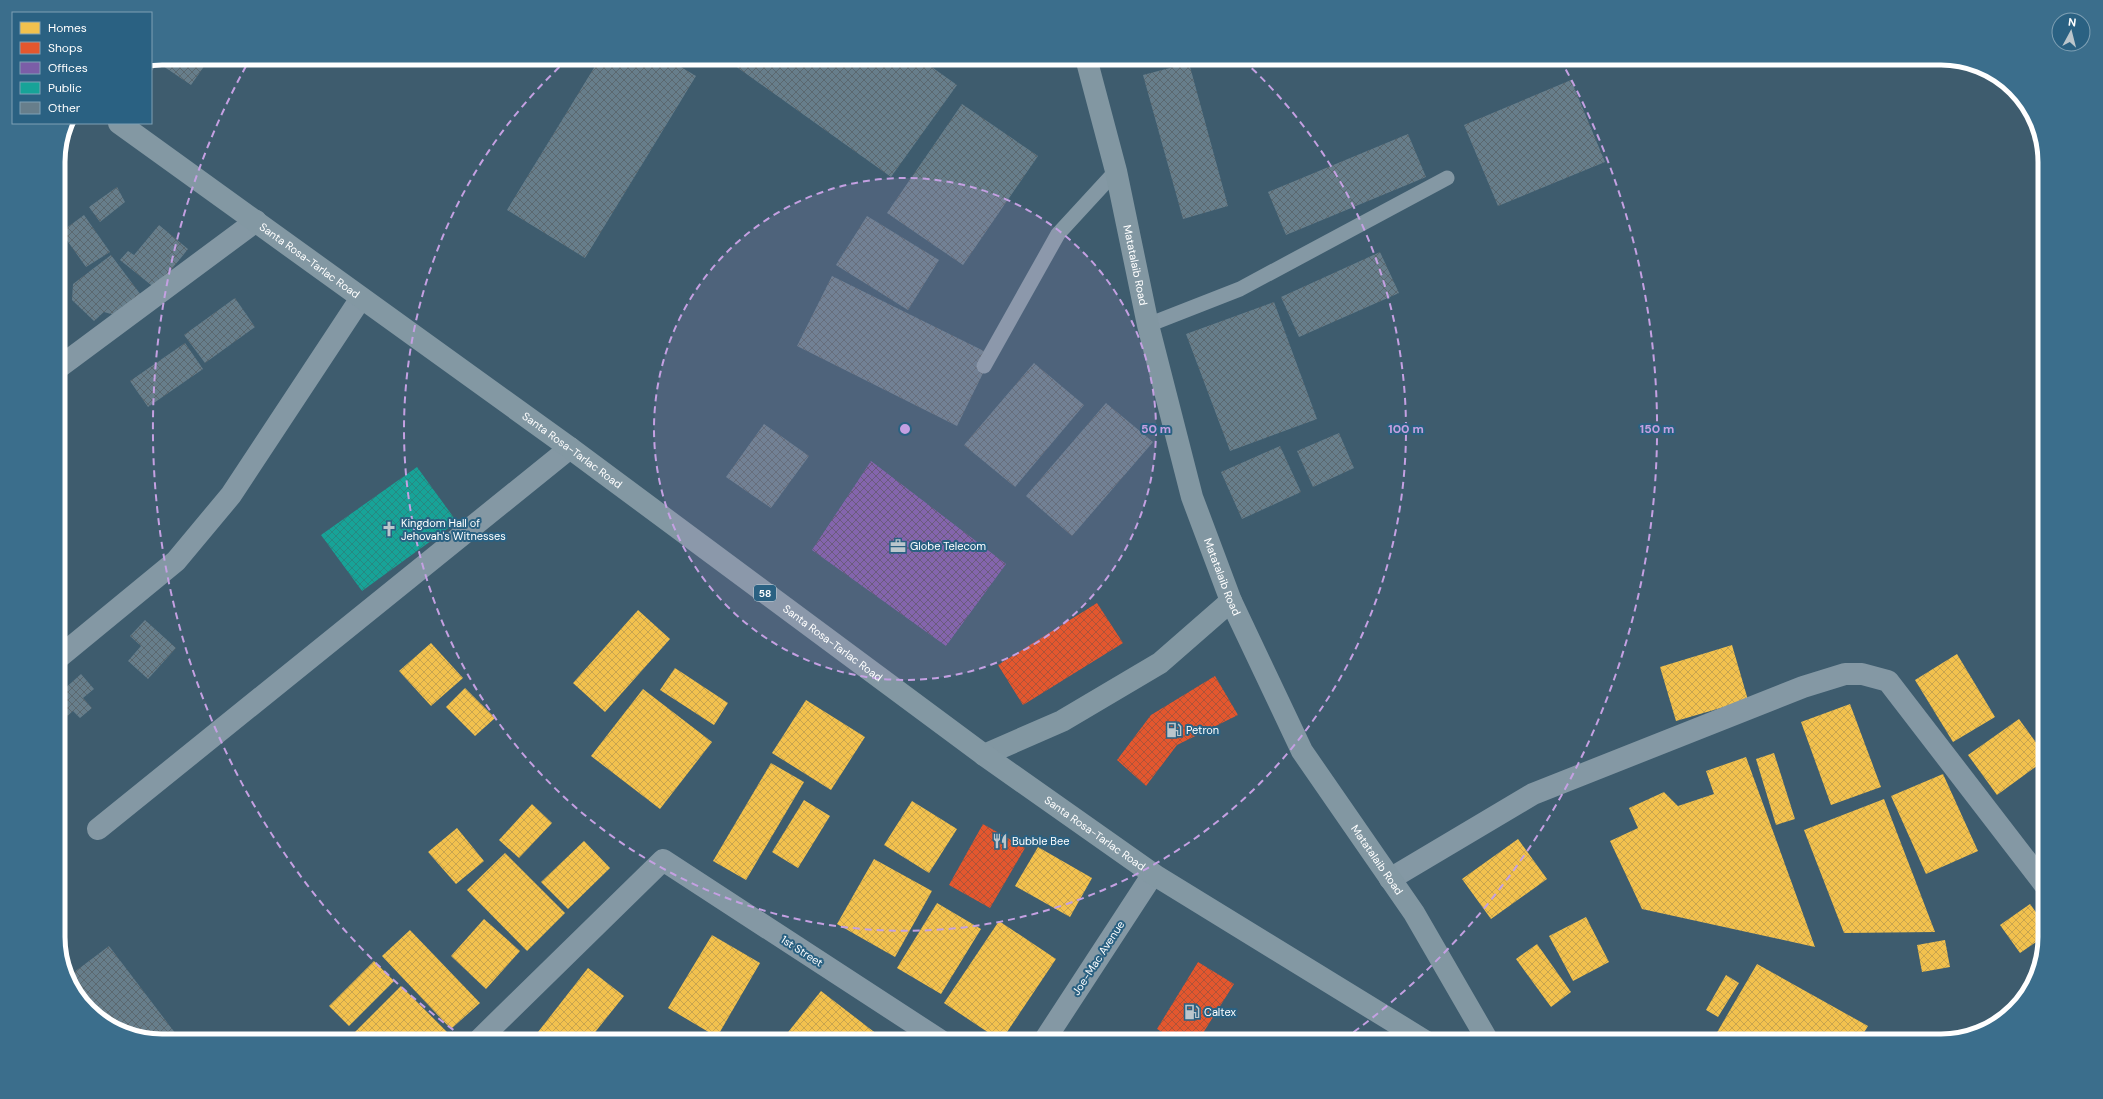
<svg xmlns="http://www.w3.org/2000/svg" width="2103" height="1099" font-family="'DM Sans',sans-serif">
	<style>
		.homes { fill: url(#homes-cross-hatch) }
		.shops { fill: url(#shops-cross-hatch) }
		.offices { fill: url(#offices-cross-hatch) }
		.public { fill: url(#public-cross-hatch) }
		.building { fill: url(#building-cross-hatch) }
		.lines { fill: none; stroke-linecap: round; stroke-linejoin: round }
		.service { stroke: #8498a4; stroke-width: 15 }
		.minor { stroke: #8498a4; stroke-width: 22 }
		.tertiary { stroke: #8498a4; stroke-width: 22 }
		.primary { stroke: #8297a2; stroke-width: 22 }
		.trunk { stroke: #8398a3; stroke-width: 22 }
		.ring { fill: none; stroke: #c4a0e2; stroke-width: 2; stroke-dasharray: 7 5 }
		.labels { text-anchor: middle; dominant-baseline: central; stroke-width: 4; stroke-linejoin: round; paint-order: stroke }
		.shield { fill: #2a6182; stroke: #bfd0da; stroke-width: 1 }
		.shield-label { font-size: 10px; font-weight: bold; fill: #fff }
		.street-label { font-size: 11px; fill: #fff; stroke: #2a6182 }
		.poi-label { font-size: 11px; fill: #fff; stroke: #2a6182; text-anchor: start }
		.rim { fill: none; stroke: #fff; stroke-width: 5 }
		.centre { fill: #c4a0e2; stroke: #2a6182; stroke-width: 2 }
		.ring-label { font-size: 12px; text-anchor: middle; font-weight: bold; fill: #c4a0e2; stroke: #2a6182; stroke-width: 4; stroke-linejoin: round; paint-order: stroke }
	</style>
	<defs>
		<pattern id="homes-cross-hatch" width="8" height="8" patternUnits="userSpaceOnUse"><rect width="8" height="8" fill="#f2c14e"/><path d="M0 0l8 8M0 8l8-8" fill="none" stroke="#c8a44e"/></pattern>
		<pattern id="shops-cross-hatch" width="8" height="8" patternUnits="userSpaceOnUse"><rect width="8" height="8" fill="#e4572e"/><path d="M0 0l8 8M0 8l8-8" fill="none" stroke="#af5338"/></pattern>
		<pattern id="offices-cross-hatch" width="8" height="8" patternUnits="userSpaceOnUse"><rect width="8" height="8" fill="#7b5ea7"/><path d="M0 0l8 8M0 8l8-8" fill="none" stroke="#5f5370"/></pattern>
		<pattern id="public-cross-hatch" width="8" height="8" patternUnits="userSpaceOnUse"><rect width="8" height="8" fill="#17a398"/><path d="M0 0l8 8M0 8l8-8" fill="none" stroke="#278981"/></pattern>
		<pattern id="building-cross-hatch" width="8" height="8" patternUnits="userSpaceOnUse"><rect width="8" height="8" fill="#677e8b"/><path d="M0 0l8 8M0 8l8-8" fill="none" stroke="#5b686f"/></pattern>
	</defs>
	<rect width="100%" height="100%" fill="#3e5c6e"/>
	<g class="homes">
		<path d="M638 610 670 639 605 712 573 683Z"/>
		<path d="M431 643 463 678 431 706 399 671Z"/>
		<path d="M1732 645 1748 700 1676 721 1660 667Z"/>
		<path d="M1957 654 1995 717 1953 742 1915 680Z"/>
		<path d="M675 668 728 703 714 725 660 690Z"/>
		<path d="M465 688 495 718 475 736 446 707Z"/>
		<path d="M643 689 712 742 660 809 591 756Z"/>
		<path d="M806 700 865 737 831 790 772 753Z"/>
		<path d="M1850 704 1881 787 1831 805 1801 722Z"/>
		<path d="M2045 704V722L2036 713Z"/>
		<path d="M2019 719 2045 755V760L1997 795 1968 755Z"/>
		<path d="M1774 753 1795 819 1776 825 1756 759Z"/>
		<path d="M1746 757 1815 947 1642 909 1610 841 1638 828 1629 808 1664 792 1678 806 1714 794 1706 771Z"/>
		<path d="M771 763 804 782 746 880 713 861Z"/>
		<path d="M1943 774 1978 851 1926 874 1891 796Z"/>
		<path d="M1884 799 1935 932 1844 933 1804 830Z"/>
		<path d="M804 800 830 816 798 868 772 852Z"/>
		<path d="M912 801 957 829 929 873 884 845Z"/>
		<path d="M532 804 552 823 519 858 499 840Z"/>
		<path d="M457 828 484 861 456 884 428 852Z"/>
		<path d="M1518 839 1547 879 1491 919 1462 879Z"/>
		<path d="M584 841 610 868 568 909 541 882Z"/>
		<path d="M1038 847 1092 878 1070 917 1015 886Z"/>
		<path d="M505 853 565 913 527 951 467 890Z"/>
		<path d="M874 859 932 891 895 957 837 924Z"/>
		<path d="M937 903 981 929 941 994 897 968Z"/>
		<path d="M2030 904 2045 925V936L2020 953 2000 925Z"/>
		<path d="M1586 917 1609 962 1573 981 1549 936Z"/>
		<path d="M484 919 520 951 486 989 451 956Z"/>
		<path d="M999 921 1056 959 1001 1041 944 1003Z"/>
		<path d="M410 930 480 1003 451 1029 382 956Z"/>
		<path d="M712 935 760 963 717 1037 668 1008Z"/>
		<path d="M1945 940 1950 967 1922 972 1917 945Z"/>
		<path d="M1537 944 1571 992 1551 1007 1516 959Z"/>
		<path d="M374 961 394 981 349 1026 329 1006Z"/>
		<path d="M1757 964 1868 1026 1859 1041H1712Z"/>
		<path d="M588 968 624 996 588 1041H531Z"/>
		<path d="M1726 975 1739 983 1718 1017 1706 1010Z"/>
		<path d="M401 986 450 1035 444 1041H358L352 1035Z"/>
		<path d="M821 991 882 1038 879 1041H781Z"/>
	</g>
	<g class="shops">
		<path d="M1097 603 1123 643 1023 705 998 665Z"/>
		<path d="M1215 676 1238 715 1177 745 1146 786 1117 760 1151 715Z"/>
		<path d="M983 824 1025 848 990 908 949 885Z"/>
		<path d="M1198 962 1234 984 1198 1041H1177L1157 1029Z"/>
		<path d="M1297 1032 1310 1041H1291Z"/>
	</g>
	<path class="offices" d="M871 461 1006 564 946 646 812 550Z"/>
	<path class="public" d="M417 467 457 522 362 591 321 535Z"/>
	<g class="building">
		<path d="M162 58 151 72V60Z"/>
		<path d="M164 58H210L191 85 160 64Z"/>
		<path d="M273 58H285L282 63Z"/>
		<path d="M600 58H666L696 76 585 258 507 210Z"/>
		<path d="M724 58H919L957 85 891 177Z"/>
		<path d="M1189 63 1228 206 1183 219 1143 75Z"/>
		<path d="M1571 80 1605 162 1498 206 1464 125Z"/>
		<path d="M962 104 1038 156 963 265 887 213Z"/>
		<path d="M1408 134 1426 177 1286 235 1268 192Z"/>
		<path d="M117 187 125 202 100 222 89 207Z"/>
		<path d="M84 215 110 252 86 267 61 232Z"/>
		<path d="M867 216 939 260 908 310 836 265Z"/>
		<path d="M159 225 188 249 156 289 120 260 128 251 134 255Z"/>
		<path d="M1380 252 1399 293 1299 337 1281 297Z"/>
		<path d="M111 255 144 299 121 317 104 312 94 321 72 300 73 284Z"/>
		<path d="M832 276 992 355 957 426 797 346Z"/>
		<path d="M235 298 255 327 205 363 184 335Z"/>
		<path d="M1274 302 1317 419 1230 451 1186 334Z"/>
		<path d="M185 343 203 369 148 407 130 381Z"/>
		<path d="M1034 363 1084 405 1015 487 964 445Z"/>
		<path d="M1106 403 1153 442 1072 536 1026 496Z"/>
		<path d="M764 424 809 456 771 508 726 477Z"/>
		<path d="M1339 433 1354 468 1313 487 1297 451Z"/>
		<path d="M1280 446 1301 492 1242 519 1221 472Z"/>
		<path d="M145 620 176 648 148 679 128 661 141 646 130 636Z"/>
		<path d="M81 674 94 689 83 698 92 708 80 718 73 711 58 725V690L62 691Z"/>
		<path d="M109 946 179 1038 174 1041H162L116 1030 75 995 69 976Z"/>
	</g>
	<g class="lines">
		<g class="service">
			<path d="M1148 325 1240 289 1447 178"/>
			<path d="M984 366 1058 234 1116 171"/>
		</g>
		<g class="minor">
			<path d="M58 368 256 221"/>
			<path d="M58 658 176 561 231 495 361 298"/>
			<path d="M98 829 570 448"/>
			<path d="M1390 879 1533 794 1803 687 1845 674H1862L1888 681 2045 885"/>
			<path d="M478 1041 663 860 941 1041"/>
		</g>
		<path class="tertiary" d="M1044 1041 1153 874"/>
		<g class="primary">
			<path id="s1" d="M1086 58 1116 171 1148 325 1192 497 1231 601 1302 751 1414 913 1488 1041"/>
			<path d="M984 755 1062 721 1160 663 1231 601"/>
		</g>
		<path class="trunk" id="s2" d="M119 123 570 448 984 755 1153 874 1425 1041"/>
	</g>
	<circle cx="905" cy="429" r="251" fill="#c4a0e2" fill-opacity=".12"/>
	<g class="ring">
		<circle cx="905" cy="429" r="251"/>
		<path d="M1243 60A501 501 0 1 1 567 60"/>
		<path d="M463 1037A752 752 0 0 1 250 59M1560 59A752 752 0 0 1 1347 1037"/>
	</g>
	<defs>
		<symbol id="church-bare" viewBox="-9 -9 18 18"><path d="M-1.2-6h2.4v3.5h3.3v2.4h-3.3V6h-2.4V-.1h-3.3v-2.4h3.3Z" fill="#bbc6cc" stroke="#2a6182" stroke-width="2.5" paint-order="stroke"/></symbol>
		<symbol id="office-bare" viewBox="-9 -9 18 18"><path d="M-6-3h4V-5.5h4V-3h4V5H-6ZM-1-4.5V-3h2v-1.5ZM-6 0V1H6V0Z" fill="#bbc6cc" stroke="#2a6182" stroke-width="2.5" paint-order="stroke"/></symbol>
		<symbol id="fuel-bare" viewBox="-9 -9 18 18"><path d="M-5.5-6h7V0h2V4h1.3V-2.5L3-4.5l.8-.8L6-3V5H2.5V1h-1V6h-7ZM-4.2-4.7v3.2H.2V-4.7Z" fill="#bbc6cc" stroke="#2a6182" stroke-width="2.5" paint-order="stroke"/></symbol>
		<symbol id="restaurant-bare" viewBox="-9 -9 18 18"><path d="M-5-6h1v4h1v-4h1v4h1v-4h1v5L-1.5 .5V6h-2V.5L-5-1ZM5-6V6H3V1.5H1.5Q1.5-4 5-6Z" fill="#bbc6cc" stroke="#2a6182" stroke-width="2.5" paint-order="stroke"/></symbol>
	</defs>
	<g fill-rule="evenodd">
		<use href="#church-bare" x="378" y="518" width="22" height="22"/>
		<use href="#office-bare" x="887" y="535" width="22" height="22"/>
		<use href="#fuel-bare" x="1163" y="719" width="22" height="22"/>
		<use href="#restaurant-bare" x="989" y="830" width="22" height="22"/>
		<use href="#fuel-bare" x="1181" y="1001" width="22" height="22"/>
	</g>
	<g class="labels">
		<rect class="shield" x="754" y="585" width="22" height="16" rx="3"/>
		<g class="shield-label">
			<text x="765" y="593">58</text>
		</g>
		<g class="street-label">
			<text stroke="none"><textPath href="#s2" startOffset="235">Santa Rosa-Tarlac Road</textPath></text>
			<text stroke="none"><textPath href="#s1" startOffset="213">Matatalaib Road</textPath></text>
			<text stroke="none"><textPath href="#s2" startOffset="559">Santa Rosa-Tarlac Road</textPath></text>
			<text stroke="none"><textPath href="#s1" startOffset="537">Matatalaib Road</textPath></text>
			<text stroke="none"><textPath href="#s2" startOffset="883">Santa Rosa-Tarlac Road</textPath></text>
			<text stroke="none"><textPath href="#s2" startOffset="1207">Santa Rosa-Tarlac Road</textPath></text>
			<text stroke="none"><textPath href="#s1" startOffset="861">Matatalaib Road</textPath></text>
			<text transform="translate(802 951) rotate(33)">1st Street</text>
			<text transform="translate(1098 958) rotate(-57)">Joe-Mac Avenue</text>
		</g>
		<g class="poi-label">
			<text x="401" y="523">Kingdom Hall of<tspan x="401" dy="13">Jehovah's Witnesses</tspan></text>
			<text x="910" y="546">Globe Telecom</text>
			<text x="1186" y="730">Petron</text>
			<text x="1012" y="841">Bubble Bee</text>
			<text x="1204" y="1012">Caltex</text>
		</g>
	</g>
	<path d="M0 0H2103V1099H0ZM162 65H1941A97 97 0 0 1 2038 162V937A97 97 0 0 1 1941 1034H162A97 97 0 0 1 65 937V162A97 97 0 0 1 162 65Z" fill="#3b6e8c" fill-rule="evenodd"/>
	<path class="rim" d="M162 65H1941A97 97 0 0 1 2038 162V937A97 97 0 0 1 1941 1034H162A97 97 0 0 1 65 937V162A97 97 0 0 1 162 65Z"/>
	<circle cx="905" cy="429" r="6" class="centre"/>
	<g class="ring-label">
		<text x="1156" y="433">50 m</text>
		<text x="1406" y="433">100 m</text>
		<text x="1657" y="433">150 m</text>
	</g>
	<rect x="12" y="12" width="140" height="112" fill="#2a6182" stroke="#7fa0b4"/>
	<rect x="20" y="22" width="20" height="12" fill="#f2c14e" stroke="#7fa0b4"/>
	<text x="48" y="32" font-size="12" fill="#ffffff">Homes</text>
	<rect x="20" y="42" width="20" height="12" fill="#e4572e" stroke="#7fa0b4"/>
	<text x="48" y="52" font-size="12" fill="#ffffff">Shops</text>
	<rect x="20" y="62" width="20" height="12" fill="#7b5ea7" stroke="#7fa0b4"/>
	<text x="48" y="72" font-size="12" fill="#ffffff">Offices</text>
	<rect x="20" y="82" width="20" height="12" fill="#17a398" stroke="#7fa0b4"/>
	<text x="48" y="92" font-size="12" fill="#ffffff">Public</text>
	<rect x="20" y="102" width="20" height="12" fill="#677e8b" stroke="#7fa0b4"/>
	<text x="48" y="112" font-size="12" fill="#ffffff">Other</text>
	<g transform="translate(2071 32) rotate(7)"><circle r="19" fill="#2a6182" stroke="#7fa0b4"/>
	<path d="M0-3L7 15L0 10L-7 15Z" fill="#bbc6cc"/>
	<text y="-6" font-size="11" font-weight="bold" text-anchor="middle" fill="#ffffff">N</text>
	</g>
</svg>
